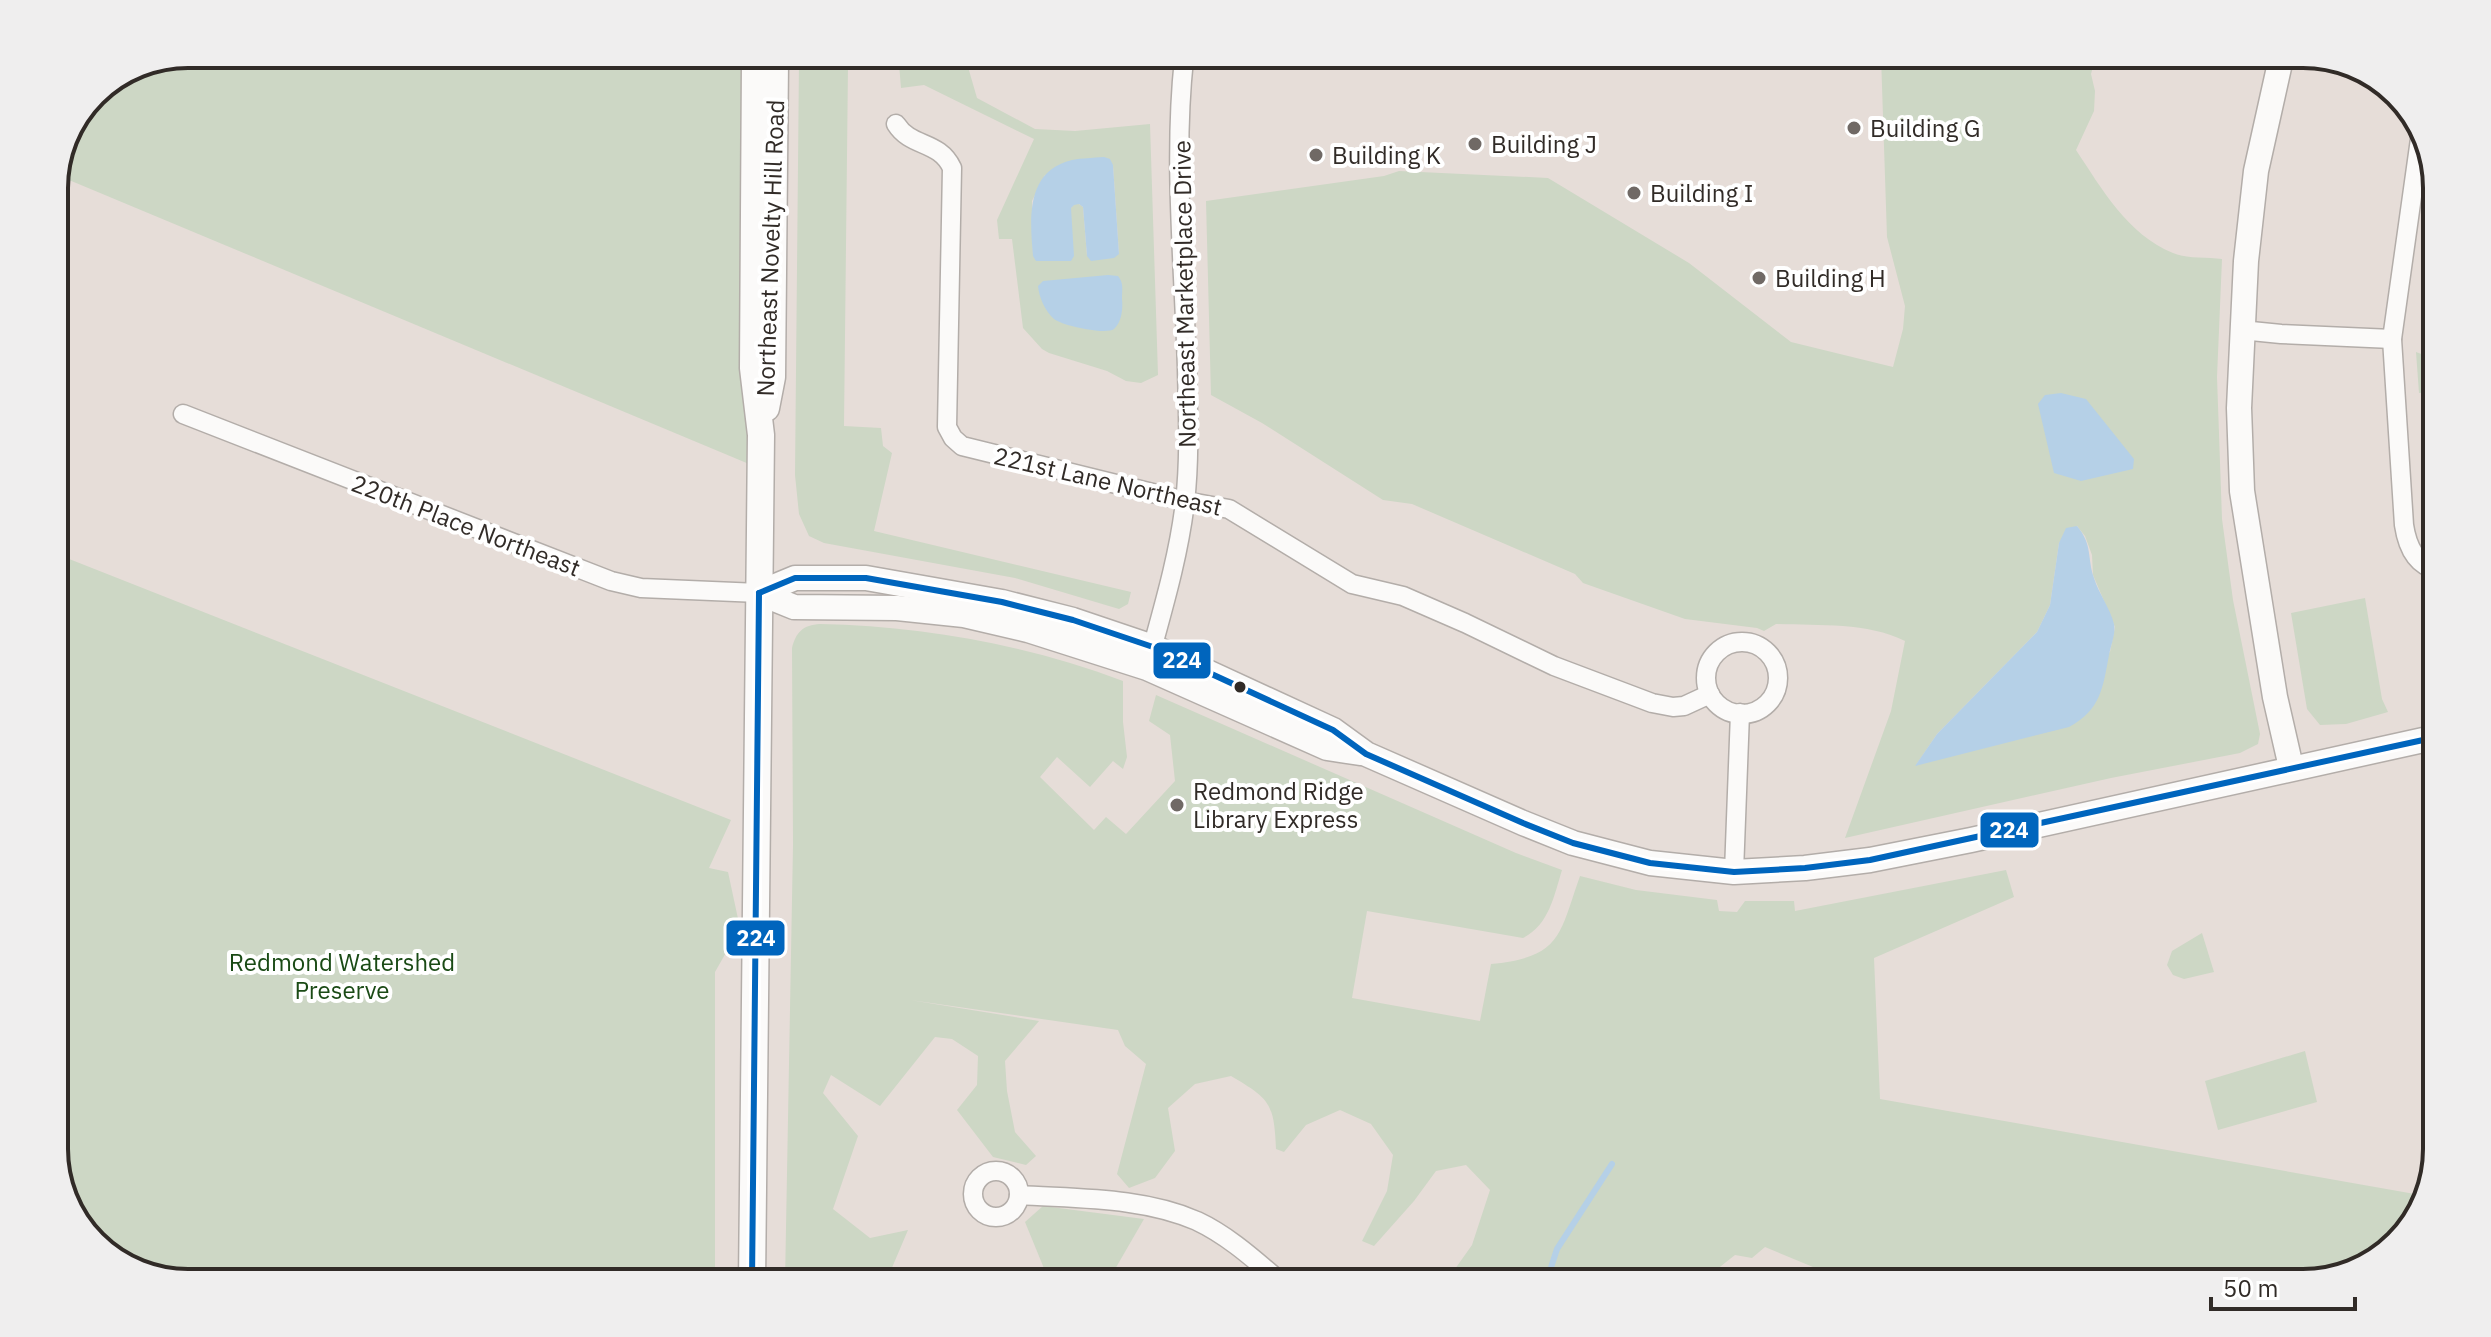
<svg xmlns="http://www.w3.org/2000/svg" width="2491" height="1337" font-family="'IBM Plex Sans',sans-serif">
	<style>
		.green { fill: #cdd7c5; fill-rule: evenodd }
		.water { fill: #b5d0e7 }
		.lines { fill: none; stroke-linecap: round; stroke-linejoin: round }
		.stream { stroke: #b5d0e7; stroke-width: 6 }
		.minor-casing { stroke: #b3ada9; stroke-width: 21 }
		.tertiary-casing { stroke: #b3ada9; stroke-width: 27 }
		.secondary-casing { stroke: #b3ada9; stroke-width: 29 }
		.minor { stroke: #fbfaf9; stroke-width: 18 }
		.tertiary { stroke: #fbfaf9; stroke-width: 24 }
		.secondary { stroke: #fbfaf9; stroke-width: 26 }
		.bus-1-casing { stroke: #fff; stroke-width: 12 }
		.bus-1 { stroke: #0065bd; stroke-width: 6 }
		.poi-dot { fill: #706965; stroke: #fff; stroke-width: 3 }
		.bus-dot { fill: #312b27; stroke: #fff; stroke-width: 3 }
		.labels { text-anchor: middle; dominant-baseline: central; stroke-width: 8; stroke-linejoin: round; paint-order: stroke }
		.poi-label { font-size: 24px; fill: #312b27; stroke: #fff; text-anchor: start }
		.street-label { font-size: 24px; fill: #312b27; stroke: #fff }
		.park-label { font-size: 24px; fill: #1a4a15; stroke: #fff }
		.rim { fill: none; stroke: #312b27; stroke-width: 4 }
		.line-badge { stroke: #fff; stroke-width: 3 }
		.badge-label { font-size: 22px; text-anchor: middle; font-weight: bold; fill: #fff }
	</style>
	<rect width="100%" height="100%" fill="#e6ddd8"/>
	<g class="green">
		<path d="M2096 55 2091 74 2095 91 2094 111 2076 150C2102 189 2127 234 2173 253 2187 259 2207 257 2222 259L2217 377 2222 519 2233 600 2260 734 2258 744 2240 753 2111 778 1845 838 1891 711 1905 641C1867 622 1818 626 1776 624L1764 631 1757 628 1685 619 1583 583 1575 574 1412 504 1383 500 1262 423 1211 395 1206 201 1384 176 1399 171 1548 178 1689 263 1791 342 1893 367 1903 329 1905 306 1887 237 1881 56ZM2077 526 2085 536 2092 555 2093 575 2115 627 2110 652 1916 765 1937 734 2037 632 2050 605 2059 543Z"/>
		<path d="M966 60 977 98 1035 129 1075 131 1150 124 1158 375 1141 383 1126 381 1107 371 1049 353 1042 349 1023 328 1012 239H999L997 220 1034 139 924 85 901 88 899 64 848 66 844 426 881 428 883 446 892 453 874 531 1131 592 1128 604 1119 609 1015 578 824 543 809 536 799 514 795 475 799 61ZM1113 165 1119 254 1087 256 1083 207 1079 204H1074L1033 256 1032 201 1045 175Z"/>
		<path d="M755 61 761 469 57 175 94 93 137 64Z"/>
		<path d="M2416 352 2437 360V391L2419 393Z"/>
		<path d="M54 553 731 820 709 868 728 872 740 928 715 972V1283H188L128 1269 76 1223 54 1158Z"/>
		<path d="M2365 598 2382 699 2388 712 2346 724 2320 725 2307 709 2291 613Z"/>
		<path d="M820 624C923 626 1027 645 1123 681V722L1127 757 1123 769 1113 761 1090 787 1057 757 1040 777 1094 830 1106 817 1126 834 1175 781 1170 735 1149 721 1156 695 1516 853 1562 870C1554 896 1549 925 1523 938L1367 911 1352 998 1480 1021 1491 964C1562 957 1559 935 1580 876L1636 890 1717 900 1719 911 1737 912 1745 901H1794L1795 911 2006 870 2014 897 1874 958 1880 1099 2426 1196 2423 1209 2370 1265 2303 1283H1819L1813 1267 1765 1247 1752 1258 1735 1255 1716 1270 1701 1273 1687 1283H1673L1656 1269 1643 1283H1449L1450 1276 1472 1245 1490 1190 1466 1165 1436 1171 1414 1201 1374 1246 1362 1241 1387 1191 1393 1155 1371 1124 1340 1110 1306 1125 1284 1152 1276 1149C1274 1103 1270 1099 1231 1076L1195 1084 1168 1108 1175 1151 1155 1178 1129 1188 1117 1174 1146 1064 1125 1046 1118 1030 910 1000 1039 1021 1005 1061 1007 1091 1015 1132 1036 1156 1026 1165 993 1157 957 1110 977 1085 978 1056 952 1039 935 1037 880 1106 831 1075 823 1093 858 1136 833 1209 870 1238 908 1230 891 1270 906 1283H785L793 845 792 648C796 632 803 625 820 624Z"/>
		<path d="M2202 933 2214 972 2184 979 2173 975 2167 965 2172 951Z"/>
		<path d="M2305 1051 2317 1102 2218 1130 2205 1081Z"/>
		<path d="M1043 1206 1144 1219 1107 1283H1050L1025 1222Z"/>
	</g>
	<g class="water">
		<path d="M1104 157 1110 159 1113 165 1119 254 1114 258 1091 261 1087 256 1083 207 1079 204 1074 205 1071 208 1074 256 1071 261H1036L1033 256C1030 220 1025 171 1072 160 1082 158 1093 158 1104 157Z"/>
		<path d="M1108 275 1118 276C1124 283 1122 290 1122 299 1123 308 1122 322 1114 329 1106 335 1063 326 1054 319 1045 311 1039 297 1038 286L1043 281Z"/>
		<path d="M2061 393 2086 399 2134 459 2133 469 2081 481 2054 473 2038 404 2045 395Z"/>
		<path d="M2077 526C2093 545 2087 558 2094 578 2099 594 2110 608 2114 624 2116 633 2111 645 2109 655 2103 687 2101 710 2069 727L1915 766 1937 734 2037 632 2050 605 2059 543 2066 528Z"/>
	</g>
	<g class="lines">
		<path class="stream" d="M1546 1283 1557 1249 1612 1164"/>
		<defs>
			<g id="minor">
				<path d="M896 124C911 148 939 140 952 168L947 427 953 438 962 446 1185 501 1229 509 1352 584 1403 596 1465 623 1554 666 1652 703 1673 707 1684 706 1710 694"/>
				<path d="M2421 132 2392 339 2404 525C2407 545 2415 565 2437 570"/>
				<path d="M2241 330 2281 334 2392 339"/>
				<path d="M183 414 611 581 641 588 759 593"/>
				<circle cx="1742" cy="678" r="36"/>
				<path d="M1150 656C1164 605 1179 554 1185 502 1190 458 1188 413 1187 369 1184 268 1173 160 1184 59"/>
				<path d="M1734 872 1740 713"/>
				<path d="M2437 896V901"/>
				<circle cx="996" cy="1194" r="23"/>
				<path d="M1019 1195C1078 1199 1142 1197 1197 1221 1229 1236 1256 1261 1282 1283"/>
			</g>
			<g id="tertiary">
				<path d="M2282 54 2256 171 2246 261 2239 408 2242 491 2275 697 2291 767"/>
				<path d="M759 593 795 578H866L1002 602 1073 620 1153 647 1333 730 1366 754 1523 823 1573 843 1650 863 1734 872 1805 868 1870 860 1971 840 2437 737"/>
				<path d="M759 593 794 607 897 608 964 615 1028 630 1147 668 1327 748 1360 753"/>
			</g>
			<g id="secondary">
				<path d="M766 408 772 377 775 61"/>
				<path d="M752 1283 761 435 753 368 755 61"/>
			</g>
		</defs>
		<use href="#minor" class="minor-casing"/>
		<use href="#tertiary" class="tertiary-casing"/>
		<use href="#secondary" class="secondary-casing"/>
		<use href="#minor" class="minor"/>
		<use href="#tertiary" class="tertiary"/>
		<use href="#secondary" class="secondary"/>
		<defs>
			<g id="bus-1">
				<path d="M759 593 795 578H866L1002 602 1073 620 1153 647 1333 730 1366 754 1523 823 1573 843 1650 863 1734 872 1805 868 1870 860 2437 737"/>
				<path d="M752 1283 759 593"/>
			</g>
		</defs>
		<use href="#bus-1" class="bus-1-casing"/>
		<use href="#bus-1" class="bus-1"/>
	</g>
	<g class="poi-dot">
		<circle cx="1854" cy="128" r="8"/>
		<circle cx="1475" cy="144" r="8"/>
		<circle cx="1316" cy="155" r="8"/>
		<circle cx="1634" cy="193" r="8"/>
		<circle cx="1759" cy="278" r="8"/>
		<circle cx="1177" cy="805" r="8"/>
	</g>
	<circle class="bus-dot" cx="1240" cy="687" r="7"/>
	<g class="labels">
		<g class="poi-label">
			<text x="1870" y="128">Building G</text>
			<text x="1491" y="144">Building J</text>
			<text x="1332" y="155">Building K</text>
			<text x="1650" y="193">Building I</text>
			<text x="1775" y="278">Building H</text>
			<text x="1193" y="791">Redmond Ridge<tspan x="1193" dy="28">Library Express</tspan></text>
		</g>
		<g class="street-label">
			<text transform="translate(770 248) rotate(-88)">Northeast Novelty Hill Road</text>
			<text transform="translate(1184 294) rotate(-91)">Northeast Marketplace Drive</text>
			<text transform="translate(1108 481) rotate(13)">221st Lane Northeast</text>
			<text transform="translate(466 525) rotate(21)">220th Place Northeast</text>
		</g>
		<g class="park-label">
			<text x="342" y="962">Redmond Watershed<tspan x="342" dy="28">Preserve</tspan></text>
		</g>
	</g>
	<path d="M0 0H2491V1337H0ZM188 68H2303A120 120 0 0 1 2423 188V1149A120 120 0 0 1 2303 1269H188A120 120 0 0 1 68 1149V188A120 120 0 0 1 188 68Z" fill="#efeeee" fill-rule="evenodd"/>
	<path class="rim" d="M188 68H2303A120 120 0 0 1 2423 188V1149A120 120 0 0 1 2303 1269H188A120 120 0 0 1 68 1149V188A120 120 0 0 1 188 68Z"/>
	<g class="line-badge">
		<rect x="1152" y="641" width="60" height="39" rx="8" fill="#0065bd"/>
		<rect x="1979" y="811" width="61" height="38" rx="8" fill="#0065bd"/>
		<rect x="725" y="919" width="61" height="38" rx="8" fill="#0065bd"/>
	</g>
	<g class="badge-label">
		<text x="1182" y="668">224</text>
		<text x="2009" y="838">224</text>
		<text x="756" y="946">224</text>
	</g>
	<path d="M2211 1297v12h144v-12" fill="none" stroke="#312b27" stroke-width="4"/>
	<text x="2223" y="1297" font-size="24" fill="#312b27" stroke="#ffffff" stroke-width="6" paint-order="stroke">50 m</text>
</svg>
